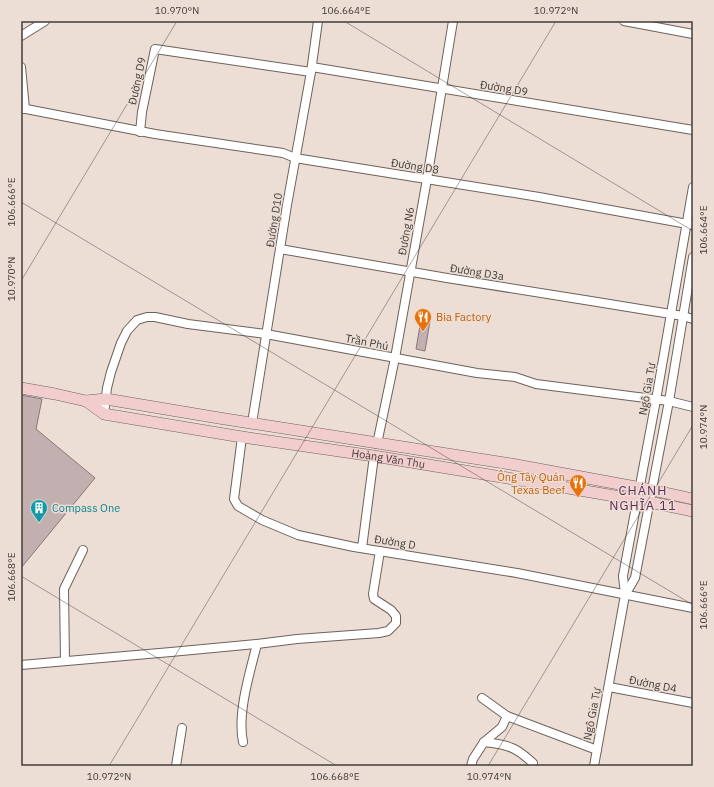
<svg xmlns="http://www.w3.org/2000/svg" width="714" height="787" font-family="'IBM Plex Sans',sans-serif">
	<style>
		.building { fill: #c1b0af; stroke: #877876 }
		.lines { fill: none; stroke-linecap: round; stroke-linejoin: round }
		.street-casing { stroke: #6d625a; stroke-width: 10 }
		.secondary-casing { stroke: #6d625a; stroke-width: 12 }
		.street { stroke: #fff; stroke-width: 8 }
		.secondary { stroke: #f2cdcd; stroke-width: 11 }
		.ticks { fill: none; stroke: #413c38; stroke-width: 1; stroke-opacity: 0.45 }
		.labels { text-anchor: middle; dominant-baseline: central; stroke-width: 3; stroke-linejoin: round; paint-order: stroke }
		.street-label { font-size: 11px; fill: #413c38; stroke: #ecded5 }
		.food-label { font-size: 11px; fill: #c56008; stroke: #ecded5; text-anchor: start }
		.culture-label { font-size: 11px; fill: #0d838f; stroke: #ecded5; text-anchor: start }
		.quarter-label { font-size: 13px; letter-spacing: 1px; fill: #632d5a; stroke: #ecded5 }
		.neatline { fill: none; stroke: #413c38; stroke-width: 1.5 }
		.ticks-label { font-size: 10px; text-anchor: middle; fill: #413c38 }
	</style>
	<rect width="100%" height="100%" fill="#ecded5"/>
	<g class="building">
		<path d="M422 314 431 315 425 351 416 349Z"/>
		<path d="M21 395 42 399 36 429 95 478 21 568Z"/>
	</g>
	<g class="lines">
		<defs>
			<g id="street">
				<path d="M624 21 693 34"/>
				<path d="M21 36 45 21"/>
				<path d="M21 67 25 109"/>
				<path d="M312 67 693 130"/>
				<path d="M21 108 155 134 283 153 295 158 539 197 693 225"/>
				<path d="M140 132 142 112 155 49 311 72"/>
				<path d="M280 249 447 278 591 301 683 316 693 319"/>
				<path d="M104 414 107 388 111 372 121 343 127 331 137 320 147 317H155L188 324 266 334 477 373 515 377 536 384 669 401 693 407"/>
				<path d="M252 423 287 205 311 72 318 21"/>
				<path d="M242 437 234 499 238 506 262 520 298 535 354 547 517 573 693 608"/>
				<path d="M377 444 395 358 427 179 453 21"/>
				<path d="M362 548 374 456"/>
				<path d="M625 595 635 578 669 401 693 257"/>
				<path d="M65 661 64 589 83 550"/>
				<path d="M21 665 171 652 257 644 297 639 379 633 388 631 396 623V616L391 610 374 599 373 594 380 551"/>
				<path d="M609 687 693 703"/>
				<path d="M507 716 597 750"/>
				<path d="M243 742C237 713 250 672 257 644"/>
				<path d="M484 742C493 743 504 744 512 748 520 751 527 758 533 763"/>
				<path d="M176 766 182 728"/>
				<path d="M471 766 473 759 484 742 502 727 507 716 482 698"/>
				<path d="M594 766 625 595 623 576 656 400 693 187"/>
			</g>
			<g id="secondary">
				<path d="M21 388 55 394 86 401 106 399 219 418 511 464 652 490 693 499"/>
				<path id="s1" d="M86 401 104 414 242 437 374 456 568 488 649 502 693 511"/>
			</g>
		</defs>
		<use href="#street" class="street-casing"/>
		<use href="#secondary" class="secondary-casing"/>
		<use href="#street" class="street"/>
		<use href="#secondary" class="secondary"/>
	</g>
	<path class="ticks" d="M344 21 693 231M21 202 693 605M21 281 177 21M21 576 337 766M109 766 556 21M488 766 693 425"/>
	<defs>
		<symbol id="restaurant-pin" viewBox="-11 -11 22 30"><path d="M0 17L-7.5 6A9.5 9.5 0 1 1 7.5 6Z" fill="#e8710a" stroke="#ecded5"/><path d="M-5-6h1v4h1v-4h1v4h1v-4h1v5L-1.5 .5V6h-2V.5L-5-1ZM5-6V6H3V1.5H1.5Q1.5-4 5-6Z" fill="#fff"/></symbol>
		<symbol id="building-pin" viewBox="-11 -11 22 30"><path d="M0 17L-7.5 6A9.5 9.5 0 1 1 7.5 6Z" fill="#0f9aa8" stroke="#ecded5"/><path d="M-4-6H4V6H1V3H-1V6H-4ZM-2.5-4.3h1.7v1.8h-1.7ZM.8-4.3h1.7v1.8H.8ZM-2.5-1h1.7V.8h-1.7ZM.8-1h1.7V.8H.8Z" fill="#fff"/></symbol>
	</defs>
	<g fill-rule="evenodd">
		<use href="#restaurant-pin" x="413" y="307" width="20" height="27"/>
		<use href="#restaurant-pin" x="568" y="473" width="20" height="27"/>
		<use href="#building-pin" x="29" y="498" width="20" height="27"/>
	</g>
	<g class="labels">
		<g class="street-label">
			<text transform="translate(137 81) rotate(-78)">Đường D9</text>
			<text transform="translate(504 88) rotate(9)">Đường D9</text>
			<text transform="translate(415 166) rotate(9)">Đường D8</text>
			<text transform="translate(274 220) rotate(-81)">Đường D10</text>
			<text transform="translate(406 231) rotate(-80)">Đường N6</text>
			<text transform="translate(477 272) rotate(9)">Đường D3a</text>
			<text transform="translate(367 342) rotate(11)">Trần Phú</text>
			<text transform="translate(647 389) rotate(-80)">Ngô Gia Tự</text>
			<text stroke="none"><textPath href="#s1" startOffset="310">Hoàng Văn Thụ</textPath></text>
			<text transform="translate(395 542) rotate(9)">Đường D</text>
			<text transform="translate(653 684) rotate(11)">Đường D4</text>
			<text transform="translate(592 714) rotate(-79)">Ngô Gia Tự</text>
		</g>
		<g class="food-label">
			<text x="436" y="317">Bia Factory</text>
			<text x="565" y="477" text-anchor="end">Ông Tây Quán<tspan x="565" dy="13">Texas Beef</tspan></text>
		</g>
		<g class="culture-label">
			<text x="52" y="508">Compass One</text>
		</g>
		<g class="quarter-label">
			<text x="643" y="490">CHÁNH<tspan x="643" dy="15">NGHĨA 11</tspan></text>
		</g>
	</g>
	<rect width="714" height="787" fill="none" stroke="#ecded5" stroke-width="44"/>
	<rect x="22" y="22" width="670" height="743" class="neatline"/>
	<g class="ticks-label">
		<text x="177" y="14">10.970°N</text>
		<text x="346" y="14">106.664°E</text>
		<text x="556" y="14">10.972°N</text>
		<text transform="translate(11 202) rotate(-90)" y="4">106.666°E</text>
		<text transform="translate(703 230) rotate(-90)" y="4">106.664°E</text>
		<text transform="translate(11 279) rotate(-90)" y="4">10.970°N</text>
		<text transform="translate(703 427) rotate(-90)" y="4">10.974°N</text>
		<text transform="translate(11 577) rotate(-90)" y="4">106.668°E</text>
		<text transform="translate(703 605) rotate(-90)" y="4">106.666°E</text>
		<text x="109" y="780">10.972°N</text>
		<text x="335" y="780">106.668°E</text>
		<text x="489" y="780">10.974°N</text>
	</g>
</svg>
